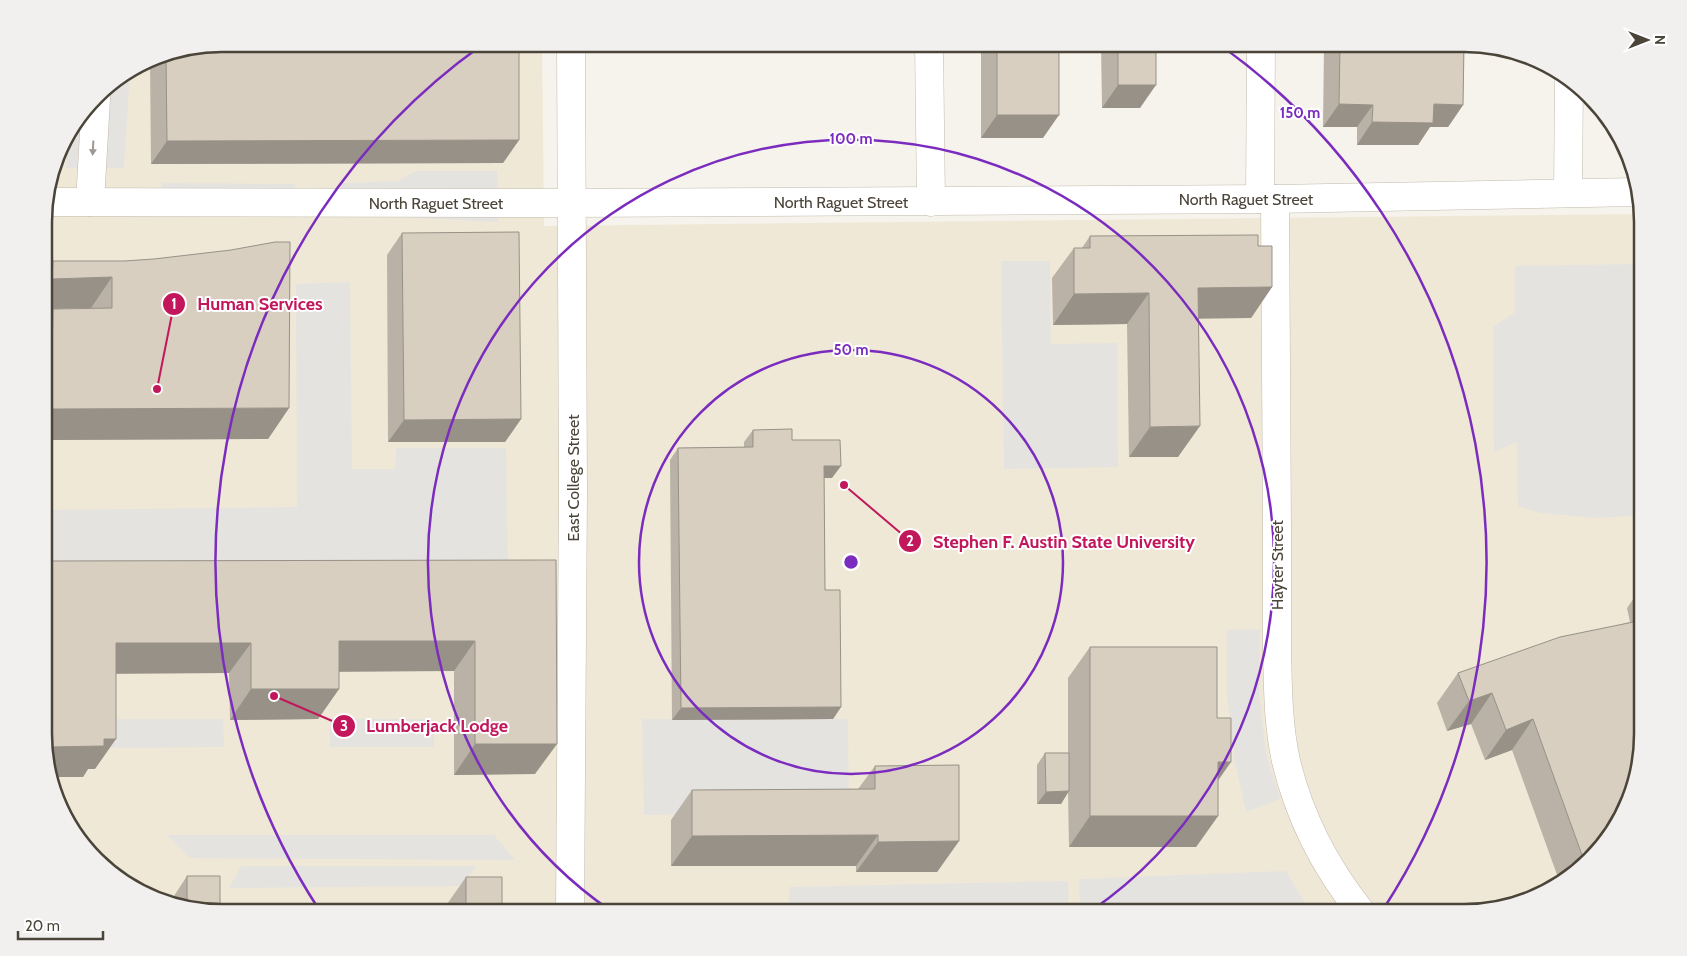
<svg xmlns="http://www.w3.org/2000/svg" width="1687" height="956" font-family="Cabin,sans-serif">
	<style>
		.education { fill: #efe8d6 }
		.parking { fill: #e5e3e0 }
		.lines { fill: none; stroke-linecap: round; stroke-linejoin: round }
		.minor-casing { stroke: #c2bbae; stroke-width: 29 }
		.tertiary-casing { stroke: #c2bbae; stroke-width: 29 }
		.minor { stroke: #fff; stroke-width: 28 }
		.tertiary { stroke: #fff; stroke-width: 28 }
		.wall { fill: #bab2a6 }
		.shaded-wall { fill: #979187 }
		.building { fill: #d8cfc1; stroke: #979187 }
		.oneway { fill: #9c9892 }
		.ring { fill: none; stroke: #7b2cbf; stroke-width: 2.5 }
		.labels { text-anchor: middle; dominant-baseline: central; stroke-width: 4; stroke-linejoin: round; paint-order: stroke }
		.street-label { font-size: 16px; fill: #4b4439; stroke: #fff }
		.rim { fill: none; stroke: #4b4439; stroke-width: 2.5 }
		.centre { fill: #7b2cbf; stroke: #fff; stroke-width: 2.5 }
		.ring-label { font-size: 15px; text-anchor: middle; font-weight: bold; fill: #7b2cbf; stroke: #fff; stroke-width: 4; stroke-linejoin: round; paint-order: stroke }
		.leader { fill: none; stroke: #c2185b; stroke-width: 2 }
		.callout-dot { fill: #c2185b; stroke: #fff; stroke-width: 2 }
		.mark-label { font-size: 15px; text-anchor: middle; font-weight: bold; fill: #fff }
		.callout-label { font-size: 18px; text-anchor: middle; font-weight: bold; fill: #c2185b; stroke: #fff; stroke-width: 4; stroke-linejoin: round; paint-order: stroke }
	</style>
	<rect width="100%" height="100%" fill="#f6f3ec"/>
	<path class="education" d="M223 44H542L544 226 1643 214V745L1563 882 1476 912H222L133 888 74 833 45 756V200L62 143 104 88 154 57Z"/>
	<g class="parking">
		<path d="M130 72 124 168H66L67 137 104 88Z"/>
		<path d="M416 171H497L498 222 341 214 342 183 398 181Z"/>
		<path d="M162 183 295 184 296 216 163 214Z"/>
		<path d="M1001 261H1050L1051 344 1117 343 1118 467 1004 469Z"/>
		<path d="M1643 264V515L1597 518 1541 513 1518 506 1517 442 1494 452 1493 327 1515 312V266Z"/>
		<path d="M350 282 352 469H395L396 448H506L508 576 45 582V510L297 507 296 284Z"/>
		<path d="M1260 629 1259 691 1266 754 1280 799 1246 812 1234 758 1227 694V630Z"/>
		<path d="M106 719H223L224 747 106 748Z"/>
		<rect x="330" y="719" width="104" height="28"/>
		<path d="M642 719H848L849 813 644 815Z"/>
		<path d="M167 835H494L515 860 190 858Z"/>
		<path d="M241 866H477L460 886 229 888Z"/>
		<path d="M1286 871 1310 912H1080L1079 879Z"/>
		<path d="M1068 881 1069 912H789V887Z"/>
	</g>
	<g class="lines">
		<defs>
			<g id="minor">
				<path d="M929 44 931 202"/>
				<path d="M1568 193 1569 82"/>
				<path d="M1260 199 1261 44"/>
				<path d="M1275 199C1276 310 1277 421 1277 531 1277 572 1277 612 1277 652 1278 689 1278 725 1286 761 1299 816 1326 868 1361 912"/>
				<path d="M45 202 573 203"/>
				<path d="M90 202 96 99"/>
			</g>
			<g id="tertiary">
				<path d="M573 203 1275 199 1637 192"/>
				<path d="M570 912 573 492 571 44"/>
			</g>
		</defs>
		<use href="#minor" class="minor-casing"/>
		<use href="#tertiary" class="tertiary-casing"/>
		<use href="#minor" class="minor"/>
		<use href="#tertiary" class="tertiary"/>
	</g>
	<g class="wall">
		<path d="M223 44 519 140 503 163 151 164 150 60 154 57Z"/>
		<path d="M981 44H1059L1043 138H981Z"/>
		<path d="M1101 44H1156L1140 108H1102Z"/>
		<path d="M1324 44H1464L1463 105 1448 127H1430L1418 145H1357V127H1323Z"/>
		<path d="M402 233 521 419 505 442H388L387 255Z"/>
		<path d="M1090 236 1258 246 1272 287 1251 318H1199L1178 457H1129L1127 324 1053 325 1052 278 1074 248H1082Z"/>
		<path d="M53 261H124L289 408 268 439 45 440V321L53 309H91V308L45 309V272Z"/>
		<path d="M753 430 792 440 832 478H824L825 590 841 707 833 719 672 720 670 460 678 448 744 447V442Z"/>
		<path d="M556 560 535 774 454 775V671H339V689L318 719 230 720 229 673H116L95 769H88L83 777 45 756V561Z"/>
		<path d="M1643 585V745L1619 823 1563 882 1560 883 1512 750 1485 760 1471 724 1447 731 1437 703 1458 673 1630 622 1627 608Z"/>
		<path d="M1090 647 1218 781V816L1196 847H1069L1068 792 1061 804H1037V765L1045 753H1068V678Z"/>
		<path d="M875 766 959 841 937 872H856V866H671V820L692 790 858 789Z"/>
		<path d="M187 876 220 908 445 909V907L466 877 502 912H222L172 899Z"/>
	</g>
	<g class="shaded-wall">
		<path d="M1118 85H1156L1140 108H1102Z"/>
		<path d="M1339 104 1373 105 1357 127H1323Z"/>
		<path d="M1434 104 1463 105 1448 127H1430L1418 145H1357L1372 122Z"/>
		<path d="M997 115H1059L1043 138H981Z"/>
		<path d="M519 140 503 163 151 164 167 141Z"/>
		<path d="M112 277 91 308 45 309V289L52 279Z"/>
		<path d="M1272 287 1251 318 1177 319 1198 288Z"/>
		<path d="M1149 293 1127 324 1053 325 1074 294Z"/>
		<path d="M289 408 268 439 45 440V418L51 409Z"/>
		<path d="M521 419 505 442H388L404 420Z"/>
		<path d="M1200 426 1178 457H1129L1150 427Z"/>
		<path d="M824 466H841L832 478H815Z"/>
		<path d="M339 641H475L454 671 318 672Z"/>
		<path d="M116 643H251L229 673 94 674Z"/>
		<path d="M251 689H339L318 719 230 720Z"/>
		<path d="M1492 693 1471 724 1447 731 1469 701Z"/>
		<path d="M841 707 833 719 672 720 681 708Z"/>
		<path d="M1533 719 1512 750 1485 760 1506 730Z"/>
		<path d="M104 739H116L95 769H88L83 777H53L45 756V752L49 747Z"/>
		<path d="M45 740H49L45 746Z"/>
		<path d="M475 744H557L535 774 454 775Z"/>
		<path d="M1218 762H1231L1210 792Z"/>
		<path d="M1069 791 1061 804H1037L1046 792Z"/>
		<path d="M1090 816H1218L1196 847H1069Z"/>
		<path d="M878 835 856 866H671L692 836Z"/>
		<path d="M959 841 937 872H856L878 842Z"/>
		<path d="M1591 850 1584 860 1563 883 1582 855Z"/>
	</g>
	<g class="building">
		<path d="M223 44H519V140L167 141 166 55Z"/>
		<rect x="997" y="44" width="62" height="71"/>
		<rect x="1118" y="44" width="38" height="41"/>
		<path d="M1340 44H1464L1463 105 1434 104 1433 123 1372 122 1373 105 1339 104Z"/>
		<path d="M519 232 521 419 404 420 402 233Z"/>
		<path d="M1258 235V246H1272V287L1198 288 1200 426 1150 427 1149 293 1074 294V248H1090V236Z"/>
		<path d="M275 242H290L289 408 51 409 53 309 112 308V277L52 279 53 261H124L154 259 231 250Z"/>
		<path d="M792 429V440H840L841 466H824L825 590H840L841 707 681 708 678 448 753 447V430Z"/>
		<path d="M556 560 557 744H475V641H339V689H251V643H116V739H104V746L49 747V740H45V561Z"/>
		<path d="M1643 620V745L1619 823 1592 852 1591 850 1582 855 1533 719 1506 730 1492 693 1469 701 1458 673 1560 637Z"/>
		<path d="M1090 647H1217V718H1231V762H1218V816H1090Z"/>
		<path d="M1045 753H1069V791L1046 792Z"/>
		<path d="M959 765V841L878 842V835L692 836V790L875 789V766Z"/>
		<path d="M187 876H220V908L466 909V877H502V912H222L187 903Z"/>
	</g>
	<defs><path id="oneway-solid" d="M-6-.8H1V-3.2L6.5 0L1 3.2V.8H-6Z" transform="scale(1.25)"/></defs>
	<use class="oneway" href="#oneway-solid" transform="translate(93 148) rotate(93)"/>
	<g class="ring">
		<circle cx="851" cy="562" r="212"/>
		<path d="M611 911A423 423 0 1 1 1091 911"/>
		<path d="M318 908A635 635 0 0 1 482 45M1220 45A635 635 0 0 1 1384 908"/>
	</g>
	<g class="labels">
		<g class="street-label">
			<text x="1246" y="199">North Raguet Street</text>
			<text x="841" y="202">North Raguet Street</text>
			<text x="436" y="203">North Raguet Street</text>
			<text transform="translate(573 478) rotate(-90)">East College Street</text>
			<text transform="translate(1277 565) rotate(-90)">Hayter Street</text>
		</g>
	</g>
	<path d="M0 0H1687V956H0ZM222 52H1464A170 170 0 0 1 1634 222V734A170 170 0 0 1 1464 904H222A170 170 0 0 1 52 734V222A170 170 0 0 1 222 52Z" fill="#f1f0ef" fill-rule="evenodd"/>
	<path class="rim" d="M222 52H1464A170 170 0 0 1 1634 222V734A170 170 0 0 1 1464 904H222A170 170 0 0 1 52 734V222A170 170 0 0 1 222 52Z"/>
	<circle cx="851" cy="562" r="8" class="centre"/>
	<g class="ring-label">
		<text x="1300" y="118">150 m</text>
		<text x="851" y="144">100 m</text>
		<text x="851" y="355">50 m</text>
	</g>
	<path class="leader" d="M157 389L174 304M844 485L910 541M274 696L344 726"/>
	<g class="callout-dot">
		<circle cx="157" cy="389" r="5"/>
		<circle cx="844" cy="485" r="5"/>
		<circle cx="274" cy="696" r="5"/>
		<circle cx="174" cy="304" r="12"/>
		<circle cx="910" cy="541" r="12"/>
		<circle cx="344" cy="726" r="12"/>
	</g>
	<g class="mark-label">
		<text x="174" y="309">1</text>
		<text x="910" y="546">2</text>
		<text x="344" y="731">3</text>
	</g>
	<g class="callout-label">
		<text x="260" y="310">Human Services</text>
		<text x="1064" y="548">Stephen F. Austin State University</text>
		<text x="437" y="732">Lumberjack Lodge</text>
	</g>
	<g transform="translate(1647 40) rotate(90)" stroke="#ffffff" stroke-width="4" paint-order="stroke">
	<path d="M0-4L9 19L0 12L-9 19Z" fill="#4b4439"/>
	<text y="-8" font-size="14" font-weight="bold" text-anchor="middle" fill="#4b4439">N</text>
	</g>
	<path d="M18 931v8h85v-8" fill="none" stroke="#4b4439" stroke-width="2.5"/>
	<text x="25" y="931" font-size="15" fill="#4b4439" stroke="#ffffff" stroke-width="4" paint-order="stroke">20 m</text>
</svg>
